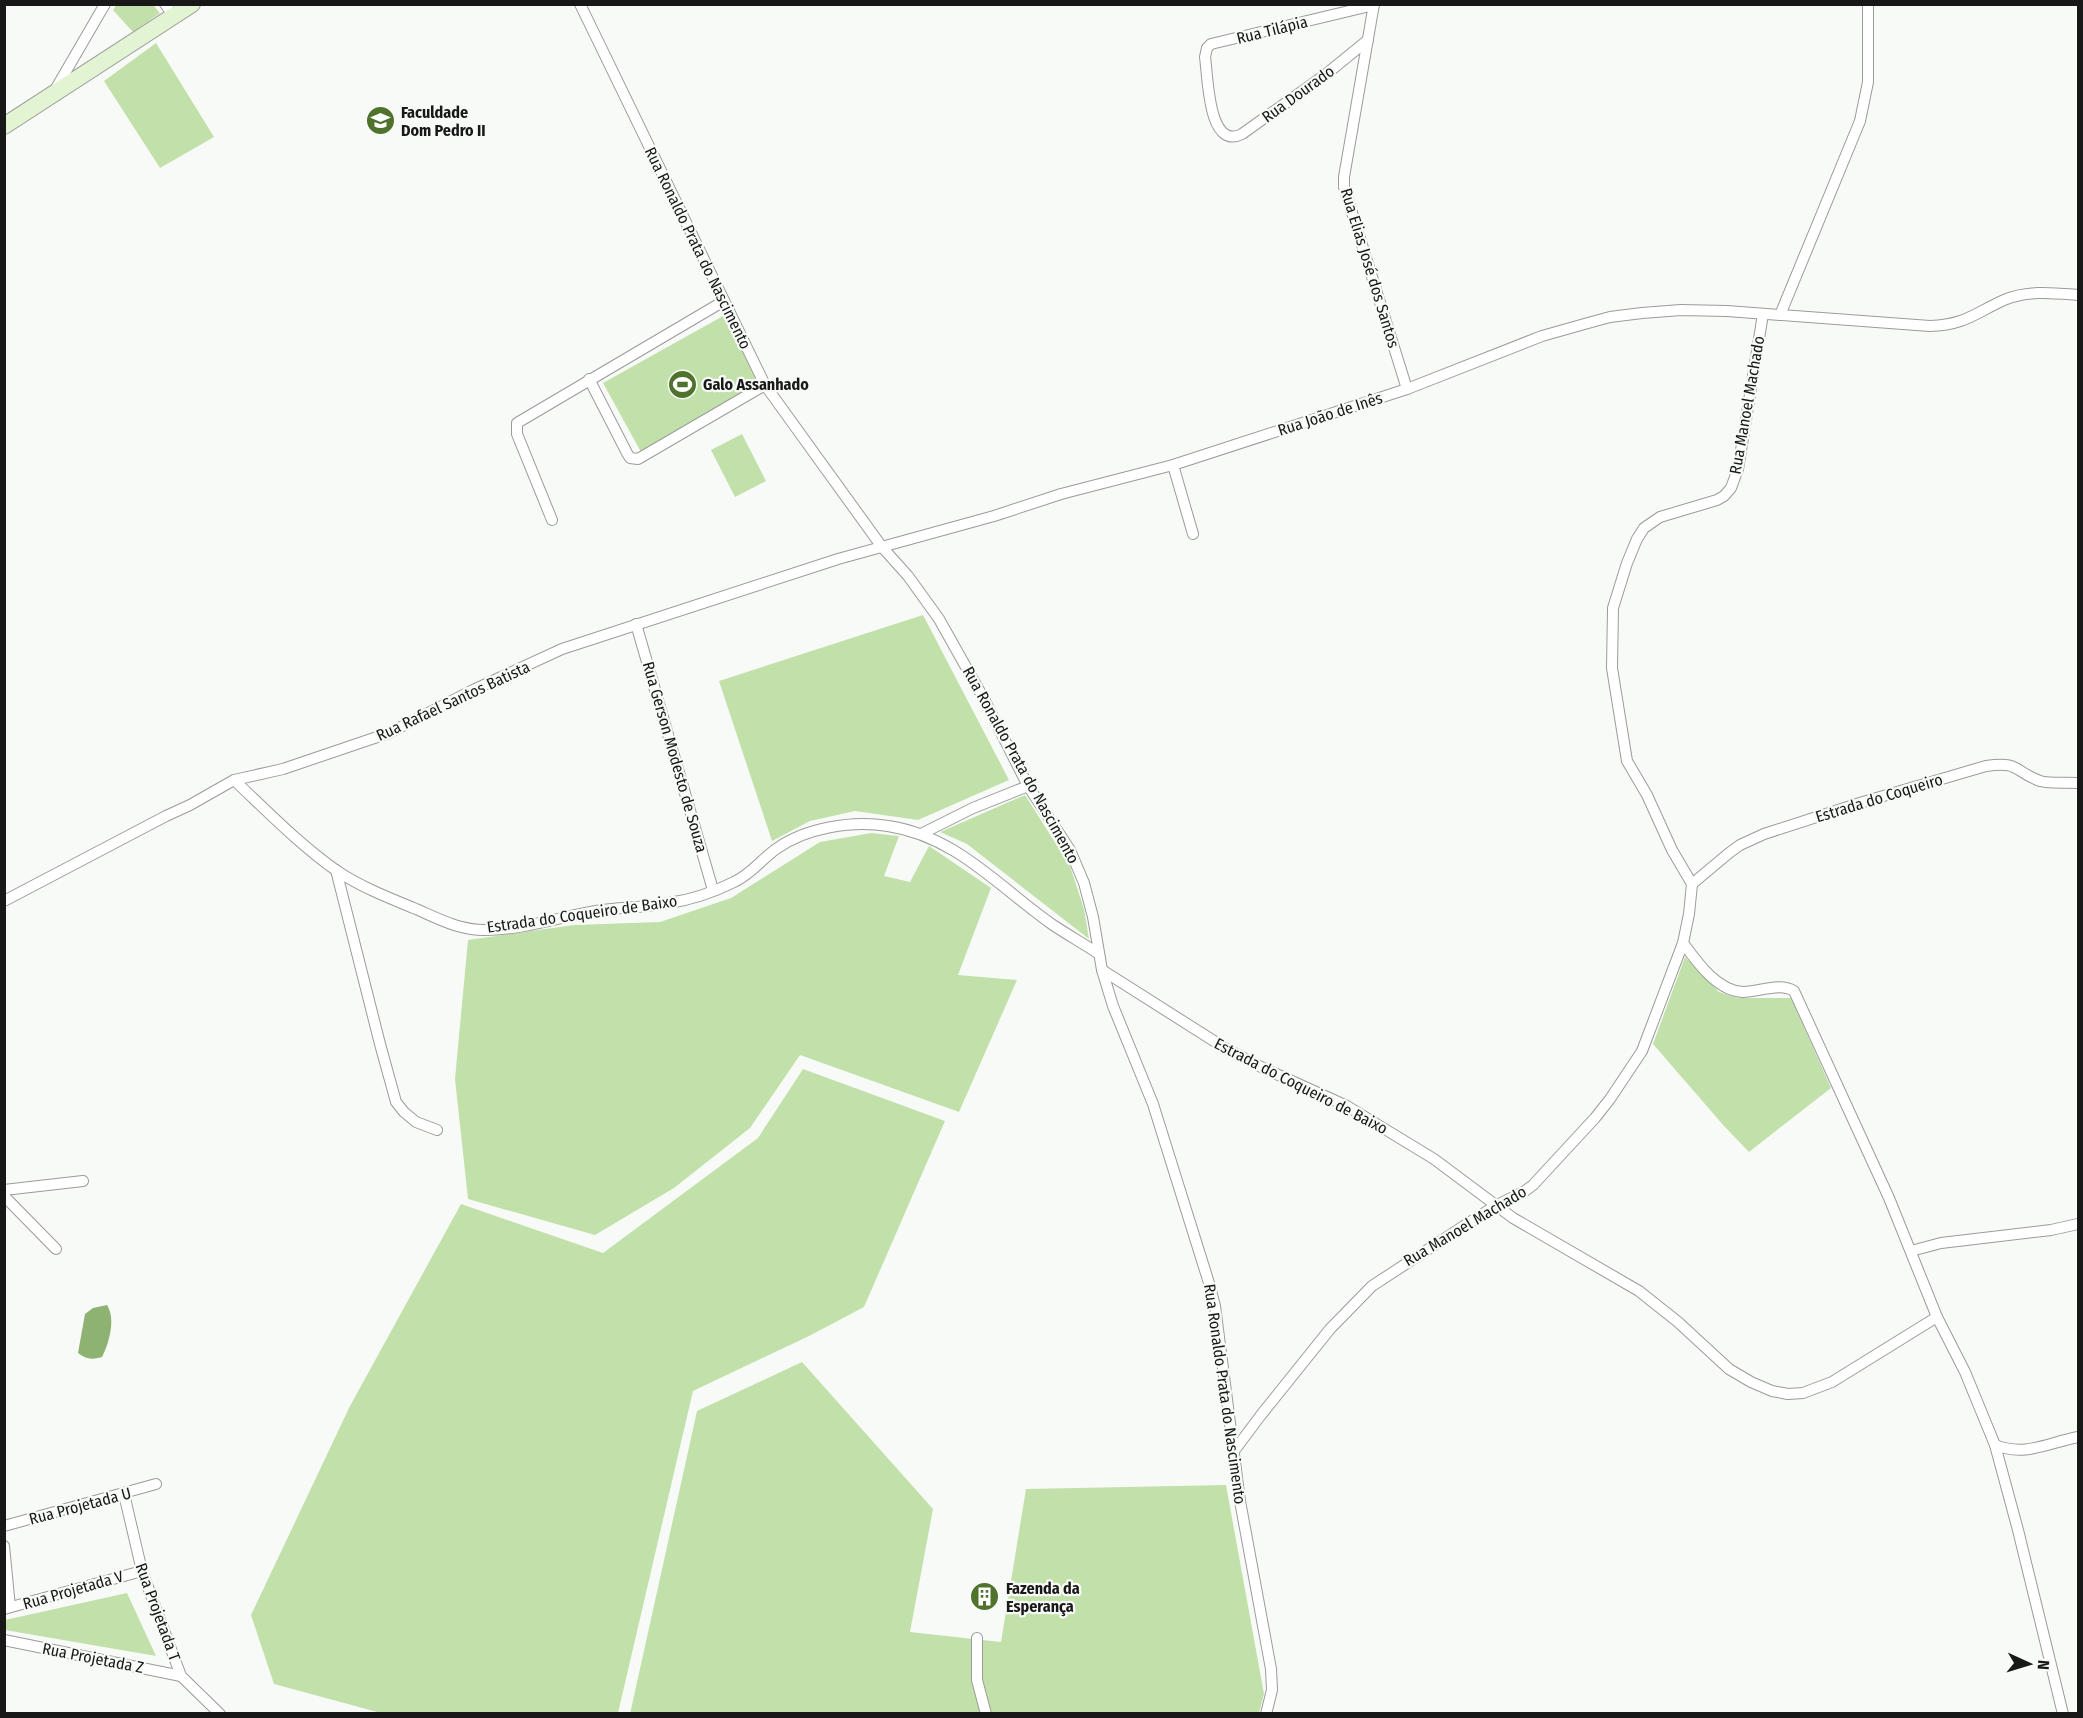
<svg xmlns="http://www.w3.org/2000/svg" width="2083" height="1718" font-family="'Fira Sans Condensed',sans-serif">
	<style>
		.green { fill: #c2e1aa }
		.water { fill: #8eb271 }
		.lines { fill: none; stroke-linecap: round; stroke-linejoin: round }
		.minor-casing { stroke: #9b9c99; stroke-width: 12 }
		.secondary-casing { stroke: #9b9c99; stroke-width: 18 }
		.minor { stroke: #fff; stroke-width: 10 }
		.secondary { stroke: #e2f4d2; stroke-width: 16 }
		.labels { text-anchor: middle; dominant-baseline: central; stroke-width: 4.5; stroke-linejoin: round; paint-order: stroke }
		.street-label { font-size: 16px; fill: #171817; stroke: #f8faf7 }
		.poi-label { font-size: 16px; font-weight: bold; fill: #171817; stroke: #f8faf7; text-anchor: start }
	</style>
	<rect width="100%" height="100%" fill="#f8faf7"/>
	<g class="green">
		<path d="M117 4 153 5 160 13 133 32 113 10Z"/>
		<path d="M156 43 214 137 160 168 104 81Z"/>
		<path d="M723 316 762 384 641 452 603 383Z"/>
		<path d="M742 434 766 481 735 497 711 450Z"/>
		<path d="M923 615 1009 780 918 820 855 811 810 821 772 841 719 681Z"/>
		<path d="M1025 795 1070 866 1084 909 1089 939 967 844 940 832Z"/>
		<path d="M871 833 899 836 884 876 910 882 929 846 991 888 958 975 1017 980 959 1112 800 1055 750 1128 674 1188 595 1235 468 1199 455 1079 468 940 574 925 660 922 731 898 820 842Z"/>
		<path d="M1685 957 1719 992 1738 998H1791L1831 1088 1749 1152 1724 1126 1653 1044Z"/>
		<path d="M803 1069 945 1121 864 1307 809 1336 693 1391 618 1713H381L274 1684 251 1615 350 1406 461 1204 603 1253 758 1138Z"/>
		<path d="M802 1362 933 1509 910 1632 1001 1642 1026 1489 1226 1485 1264 1694 1259 1713 630 1714 697 1411Z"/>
		<path d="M127 1593 156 1656 5 1630V1620Z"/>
	</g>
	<path class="water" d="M107 1305C116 1319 109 1343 102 1357 91 1360 86 1359 78 1353L85 1314 93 1308Z"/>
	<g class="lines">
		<defs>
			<g id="minor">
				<path d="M165 4 174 16"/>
				<path d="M580 4 765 385 882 547 908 576 939 619 985 701 1028 786 1070 850 1084 883 1093 917 1102 970 1113 1006 1153 1104 1209 1283 1215 1306 1240 1501 1271 1669 1272 1690 1266 1714"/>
				<path d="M1374 4 1344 177V187L1407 389"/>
				<path d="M1368 40 1325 75 1242 134C1208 151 1208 77 1205 57L1207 48 1211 44 1374 5"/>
				<path d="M55 90 105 4"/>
				<path d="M1780 315 1860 121 1868 82V4"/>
				<path d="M589 379 627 453 630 458 638 459 765 385"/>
				<path d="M1173 465 1193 534"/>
				<path d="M552 520 517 434V423L724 301"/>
				<path d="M636 624 713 890"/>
				<path d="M234 780C267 811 300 845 337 871 361 887 389 898 416 909 439 919 459 930 485 930 522 930 560 917 596 911 620 907 645 908 669 903 690 900 714 892 734 882 751 874 761 860 776 849 805 828 852 820 888 826 956 836 1000 888 1053 925 1068 935 1084 944 1099 954"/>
				<path d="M923 833 973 808 1028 786"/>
				<path d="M336 870 380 1044 396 1102 404 1112 416 1122 437 1130"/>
				<path d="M1692 884 1729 853 1740 845 1764 834 1863 802 1986 766C2020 761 2013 771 2040 781 2051 784 2067 782 2078 783"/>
				<path d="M4 901 166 816 190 805 234 780 283 769 389 733 473 690 562 649 838 559 994 516 1061 494 1173 465 1407 389 1542 336 1588 323 1610 317 1642 313 1681 310 1727 311 1930 326C1965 325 1975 313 2004 300 2028 290 2053 293 2078 295"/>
				<path d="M1683 943C1697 962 1717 991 1743 992 1759 992 1780 982 1794 991L1889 1198 1937 1317"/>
				<path d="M1102 970 1225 1048 1263 1068 1347 1106 1434 1159 1513 1218 1639 1291 1678 1322 1729 1369 1751 1382 1772 1391 1788 1394 1803 1393 1832 1382 1937 1317 1965 1372 1995 1445 2018 1530 2063 1714"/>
				<path d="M4 1190 83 1181"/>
				<path d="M4 1196 56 1249"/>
				<path d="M1911 1251 1941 1243 2051 1230 2078 1224"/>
				<path d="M1995 1445C2026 1457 2047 1443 2078 1437"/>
				<path d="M1234 1451 1261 1415 1330 1329 1372 1286 1470 1222 1497 1205 1525 1191 1533 1185 1595 1118 1610 1099 1642 1051 1683 943 1689 914 1692 884 1672 850 1647 795 1627 761 1612 668 1613 608 1627 563 1637 539 1644 528 1660 517 1717 500 1724 496 1731 488 1738 469 1763 314"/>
				<path d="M124 1494 142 1571 181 1676 220 1714"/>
				<path d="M4 1526 156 1484"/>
				<path d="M4 1546 10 1607"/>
				<path d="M4 1609 142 1571"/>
				<path d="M977 1638V1680L986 1714"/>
				<path d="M4 1640 181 1676"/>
			</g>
			<path id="secondary" d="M4 126 192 4"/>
		</defs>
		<use href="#minor" class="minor-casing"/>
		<use href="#secondary" class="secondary-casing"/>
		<use href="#minor" class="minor"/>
		<use href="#secondary" class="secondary"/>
	</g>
	<defs>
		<symbol id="university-disc" viewBox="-11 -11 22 22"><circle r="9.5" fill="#4f732c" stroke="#f8faf7"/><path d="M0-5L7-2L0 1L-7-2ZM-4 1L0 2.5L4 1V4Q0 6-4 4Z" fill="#fff"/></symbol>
		<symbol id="stadium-disc" viewBox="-11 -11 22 22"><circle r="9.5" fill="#4f732c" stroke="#f8faf7"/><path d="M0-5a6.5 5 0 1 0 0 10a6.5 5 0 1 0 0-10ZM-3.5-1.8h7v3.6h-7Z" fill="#fff"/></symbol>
		<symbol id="building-disc" viewBox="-11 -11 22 22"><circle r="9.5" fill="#4f732c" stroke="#f8faf7"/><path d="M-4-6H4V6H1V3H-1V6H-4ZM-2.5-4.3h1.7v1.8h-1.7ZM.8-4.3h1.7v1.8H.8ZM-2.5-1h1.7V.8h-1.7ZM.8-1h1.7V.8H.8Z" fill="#fff"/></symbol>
	</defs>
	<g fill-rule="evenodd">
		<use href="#university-disc" x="364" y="104" width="33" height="33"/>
		<use href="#stadium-disc" x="666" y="368" width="33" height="33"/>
		<use href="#building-disc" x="968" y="1580" width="33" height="33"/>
	</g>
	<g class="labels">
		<g class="street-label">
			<text transform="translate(1272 30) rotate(-14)">Rua Tilápia</text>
			<text transform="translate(1298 94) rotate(-36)">Rua Dourado</text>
			<text transform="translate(698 248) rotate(64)">Rua Ronaldo Prata do Nascimento</text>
			<text transform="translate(1370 268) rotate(73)">Rua Elias José dos Santos</text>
			<text transform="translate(1747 405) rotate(-80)">Rua Manoel Machado</text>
			<text transform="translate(1330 414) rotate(-18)">Rua João de Inês</text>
			<text transform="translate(453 701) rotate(-25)">Rua Rafael Santos Batista</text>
			<text transform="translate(675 757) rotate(74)">Rua Gerson Modesto de Souza</text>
			<text transform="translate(1021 765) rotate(61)">Rua Ronaldo Prata do Nascimento</text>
			<text transform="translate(1879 798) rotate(-17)">Estrada do Coqueiro</text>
			<text transform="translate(582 914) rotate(-8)">Estrada do Coqueiro de Baixo</text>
			<text transform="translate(1301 1086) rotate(27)">Estrada do Coqueiro de Baixo</text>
			<text transform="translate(1465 1226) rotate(-31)">Rua Manoel Machado</text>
			<text transform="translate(1225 1394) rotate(82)">Rua Ronaldo Prata do Nascimento</text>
			<text transform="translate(80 1506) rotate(-15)">Rua Projetada U</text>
			<text transform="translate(73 1590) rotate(-16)">Rua Projetada V</text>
			<text transform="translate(158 1612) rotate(70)">Rua Projetada T</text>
			<text transform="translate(93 1658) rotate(11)">Rua Projetada Z</text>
		</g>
		<g class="poi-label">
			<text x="401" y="112">Faculdade<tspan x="401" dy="18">Dom Pedro II</tspan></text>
			<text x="703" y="384">Galo Assanhado</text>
			<text x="1006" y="1588">Fazenda da<tspan x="1006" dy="18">Esperança</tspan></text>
		</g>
	</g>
	<rect width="2083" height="1718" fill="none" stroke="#171817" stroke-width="12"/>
	<g transform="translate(2029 1664) rotate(94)" stroke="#f8faf7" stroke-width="4.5" paint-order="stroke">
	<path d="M0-4.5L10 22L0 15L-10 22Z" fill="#171817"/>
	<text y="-9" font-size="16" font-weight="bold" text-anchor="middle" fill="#171817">N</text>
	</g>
</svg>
